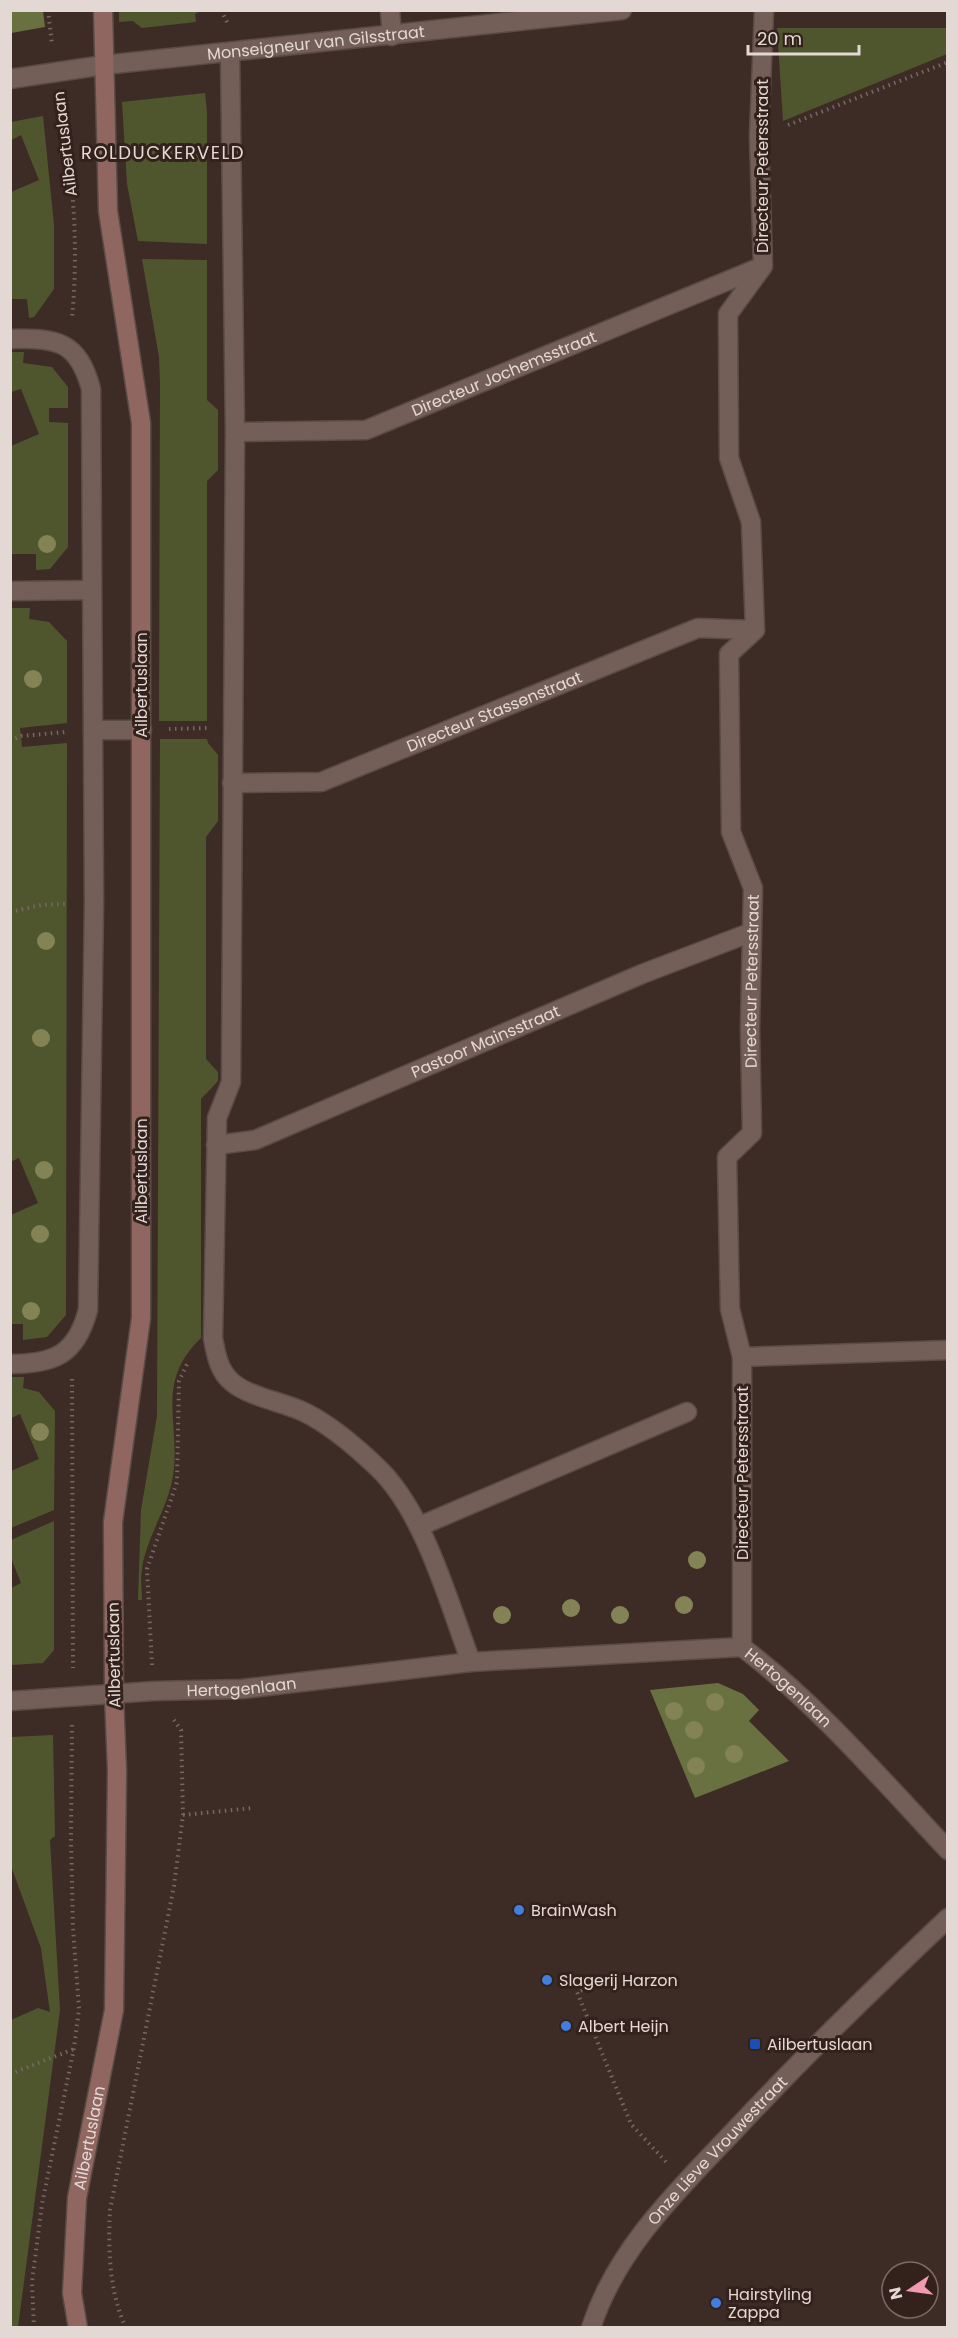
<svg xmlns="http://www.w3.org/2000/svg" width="958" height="2338" font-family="Poppins,sans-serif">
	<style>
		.green { fill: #4f562e }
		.forest { fill: #697140 }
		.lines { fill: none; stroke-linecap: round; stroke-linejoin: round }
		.minor-casing { stroke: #5a4b45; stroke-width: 21 }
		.tertiary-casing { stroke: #5a4b45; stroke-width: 21 }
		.secondary-casing { stroke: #5a4b45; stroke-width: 21 }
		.path { stroke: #786863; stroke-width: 4; stroke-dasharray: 1.5 4.5; stroke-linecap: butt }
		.minor { stroke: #735f58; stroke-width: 18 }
		.tertiary { stroke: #735f58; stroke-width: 18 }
		.secondary { stroke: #906760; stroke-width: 18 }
		.tree { fill: #838356 }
		.shop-dot { fill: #3f7fe0; stroke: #33221c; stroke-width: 2 }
		.transit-dot { fill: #1a4fb4; stroke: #33221c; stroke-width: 2 }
		.labels { text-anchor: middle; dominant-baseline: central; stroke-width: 6; stroke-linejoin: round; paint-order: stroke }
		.street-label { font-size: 16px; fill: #e4d8d4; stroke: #33221c }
		.poi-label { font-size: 16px; fill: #e4d8d4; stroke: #33221c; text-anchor: start }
		.neighbourhood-label { font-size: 18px; letter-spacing: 1.5px; fill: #e4d8d4; stroke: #33221c }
	</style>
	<rect width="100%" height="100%" fill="#3d2c26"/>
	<g class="green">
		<path d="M119 11V10L200 11 195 14 196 22 142 28 133 21 119 22Z"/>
		<path d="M777 28H947V54L783 121Z"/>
		<path d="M205 93 207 112V244L138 241 127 184 122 102Z"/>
		<path d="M43 116 54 225V289L34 317 29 318 27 299H11V192L39 180 21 135 11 140V122Z"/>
		<path d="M142 259 207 260V400L218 410V470L207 481V721H159L160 384 159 357Z"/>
		<path d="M11 352H24L23 363 52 367 68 387V408H49V422L68 423V547L50 569 36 570V554H11V446L39 434 21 389 11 392Z"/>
		<path d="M11 608H30L29 619 49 622 67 641V723L20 728 22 747 67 743 66 1315 47 1337 23 1340V1324H11V1215L38 1203 19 1158 10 1162Z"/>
		<path d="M160 739H207L208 743 218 755V821L206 837V1059L218 1072V1081L201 1099V1338C154 1383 181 1423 173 1476 168 1508 147 1536 142 1568 140 1578 142 1590 142 1600H138L141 1510 157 1416Z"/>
		<path d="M11 1377H24L23 1388 39 1392 55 1411 54 1510 11 1528V1471L39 1459 20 1414 11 1418Z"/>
		<path d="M54 1521V1650L43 1663 11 1665V1588L21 1583 11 1558V1540Z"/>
		<path d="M53 1735 55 1836 50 1840 60 2010 18 2327H11V2020L38 2008 50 2012 41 1948 11 1866V1737Z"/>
	</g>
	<g class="forest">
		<path d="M11 10 43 11 45 27 11 33Z"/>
		<path d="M718 1683 743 1694 759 1710 749 1721 789 1761 695 1798 650 1690Z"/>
	</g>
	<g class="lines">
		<defs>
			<g id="minor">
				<path d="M390 10 392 36"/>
				<path d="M230 52 235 432 231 1082 217 1118 213 1338C216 1355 219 1372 233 1383 250 1397 283 1402 304 1412 331 1425 355 1446 377 1467 424 1511 448 1601 471 1662"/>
				<path id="s1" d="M10 79 104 65 622 10"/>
				<path d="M10 339C56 338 78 340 91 389L94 903 88 1310C76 1355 54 1364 10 1364"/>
				<path id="s2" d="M235 432 366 430 761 267"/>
				<path d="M10 591 92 590"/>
				<path d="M93 730H142"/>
				<path id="s3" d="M232 783 321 782 698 628 755 630"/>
				<path id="s4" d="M216 1145 255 1140 642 974 752 932"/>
				<path d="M742 1357 948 1350"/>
				<path d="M420 1526 687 1412"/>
				<path id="s5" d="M742 1647V1357L730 1309 727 1157 752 1133 750 1029 753 888 731 832 729 654 755 630 751 522 729 458 728 314 763 266 759 136 764 10"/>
				<path id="s6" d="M10 1701 154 1691 242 1689 471 1662 742 1647C818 1705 882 1780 948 1850"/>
			</g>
			<g id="tertiary">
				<path id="s7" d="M591 2328C616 2249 679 2189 735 2130 803 2057 875 1987 948 1918"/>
			</g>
			<g id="secondary">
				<path id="s8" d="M78 2328 72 2293 77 2198 114 2010 117 1771 114 1695 113 1522 141 1318V423L108 211 103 10"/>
			</g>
		</defs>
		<use href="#minor" class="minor-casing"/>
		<use href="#tertiary" class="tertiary-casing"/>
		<use href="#secondary" class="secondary-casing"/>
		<g class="path">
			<path d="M48 10 52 44"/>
			<path d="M221 10 228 24"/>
			<path d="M60 99C73 170 79 246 72 318"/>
			<path d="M788 125 948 62"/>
			<path d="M169 729 207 728"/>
			<path d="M10 741 21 736 66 732"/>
			<path d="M10 912 41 905 66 904"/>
			<path d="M72 1379 73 1668"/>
			<path d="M152 1665 147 1569 177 1482 179 1381 188 1362"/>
			<path d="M183 1815 253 1808"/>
			<path d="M599 1984 577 1992 631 2124 666 2162"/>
			<path d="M10 2074 74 2049"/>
			<path d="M34 2328 32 2282 36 2251 42 2204 74 2048 79 2009 73 1928 71 1838 72 1724"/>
			<path d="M126 2328C109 2292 108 2248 110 2210L174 1886 183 1815 181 1730 174 1720"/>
		</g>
		<use href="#minor" class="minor"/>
		<use href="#tertiary" class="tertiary"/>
		<use href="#secondary" class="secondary"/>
	</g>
	<g class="tree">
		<circle cx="47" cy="544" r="9"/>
		<circle cx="33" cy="679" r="9"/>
		<circle cx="46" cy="941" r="9"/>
		<circle cx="41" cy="1038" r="9"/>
		<circle cx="44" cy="1170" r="9"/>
		<circle cx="40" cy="1234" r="9"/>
		<circle cx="31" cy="1311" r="9"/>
		<circle cx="40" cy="1432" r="9"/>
		<circle cx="697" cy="1560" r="9"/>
		<circle cx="684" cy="1605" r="9"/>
		<circle cx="571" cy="1608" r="9"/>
		<circle cx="502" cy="1615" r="9"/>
		<circle cx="620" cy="1615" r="9"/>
		<circle cx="715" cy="1702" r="9"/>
		<circle cx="674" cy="1711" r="9"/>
		<circle cx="694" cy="1730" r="9"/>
		<circle cx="734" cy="1754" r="9"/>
		<circle cx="696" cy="1766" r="9"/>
	</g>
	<g class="shop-dot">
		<circle cx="519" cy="1910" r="6"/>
		<circle cx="547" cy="1980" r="6"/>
		<circle cx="566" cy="2026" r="6"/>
		<circle cx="716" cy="2303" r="6"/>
	</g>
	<rect class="transit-dot" x="749" y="2038" width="12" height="12" rx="3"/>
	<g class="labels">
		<g class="street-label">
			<text stroke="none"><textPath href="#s1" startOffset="308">Monseigneur van Gilsstraat</textPath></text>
			<text transform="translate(65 144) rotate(-97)">Ailbertuslaan</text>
			<text transform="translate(762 166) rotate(-90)">Directeur Petersstraat</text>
			<text stroke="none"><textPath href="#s2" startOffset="280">Directeur Jochemsstraat</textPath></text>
			<text transform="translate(141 685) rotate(-90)">Ailbertuslaan</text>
			<text stroke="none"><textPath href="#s3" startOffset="276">Directeur Stassenstraat</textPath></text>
			<text stroke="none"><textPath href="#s5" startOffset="678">Directeur Petersstraat</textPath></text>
			<text stroke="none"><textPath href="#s4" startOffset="290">Pastoor Mainsstraat</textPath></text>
			<text transform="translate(141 1171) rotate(-90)">Ailbertuslaan</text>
			<text transform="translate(742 1473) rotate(-90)">Directeur Petersstraat</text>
			<text transform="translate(114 1655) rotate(-91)">Ailbertuslaan</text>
			<text stroke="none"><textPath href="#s6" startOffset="232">Hertogenlaan</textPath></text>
			<text stroke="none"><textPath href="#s6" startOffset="796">Hertogenlaan</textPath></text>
			<text stroke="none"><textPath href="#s8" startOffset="192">Ailbertuslaan</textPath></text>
			<text stroke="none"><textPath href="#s7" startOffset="220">Onze Lieve Vrouwestraat</textPath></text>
		</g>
		<g class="poi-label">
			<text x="531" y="1910">BrainWash</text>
			<text x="559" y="1980">Slagerij Harzon</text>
			<text x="578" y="2026">Albert Heijn</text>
			<text x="767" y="2044">Ailbertuslaan</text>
			<text x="728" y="2294">Hairstyling<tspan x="728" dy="18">Zappa</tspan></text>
		</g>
		<g class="neighbourhood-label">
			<text x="163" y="152">ROLDUCKERVELD</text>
		</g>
	</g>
	<rect width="958" height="2338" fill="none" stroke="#e4d8d4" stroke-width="24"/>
	<g transform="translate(910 2290) rotate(257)"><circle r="28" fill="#33221c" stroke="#7a6b66" stroke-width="1.5"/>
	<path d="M0-4.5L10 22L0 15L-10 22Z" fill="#f19ab1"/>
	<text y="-9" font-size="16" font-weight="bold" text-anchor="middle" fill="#e4d8d4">N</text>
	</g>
	<path d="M748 45v9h111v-9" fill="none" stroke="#e4d8d4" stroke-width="3"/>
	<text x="757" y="45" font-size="18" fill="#e4d8d4" stroke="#33221c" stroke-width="4.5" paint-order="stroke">20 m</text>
</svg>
